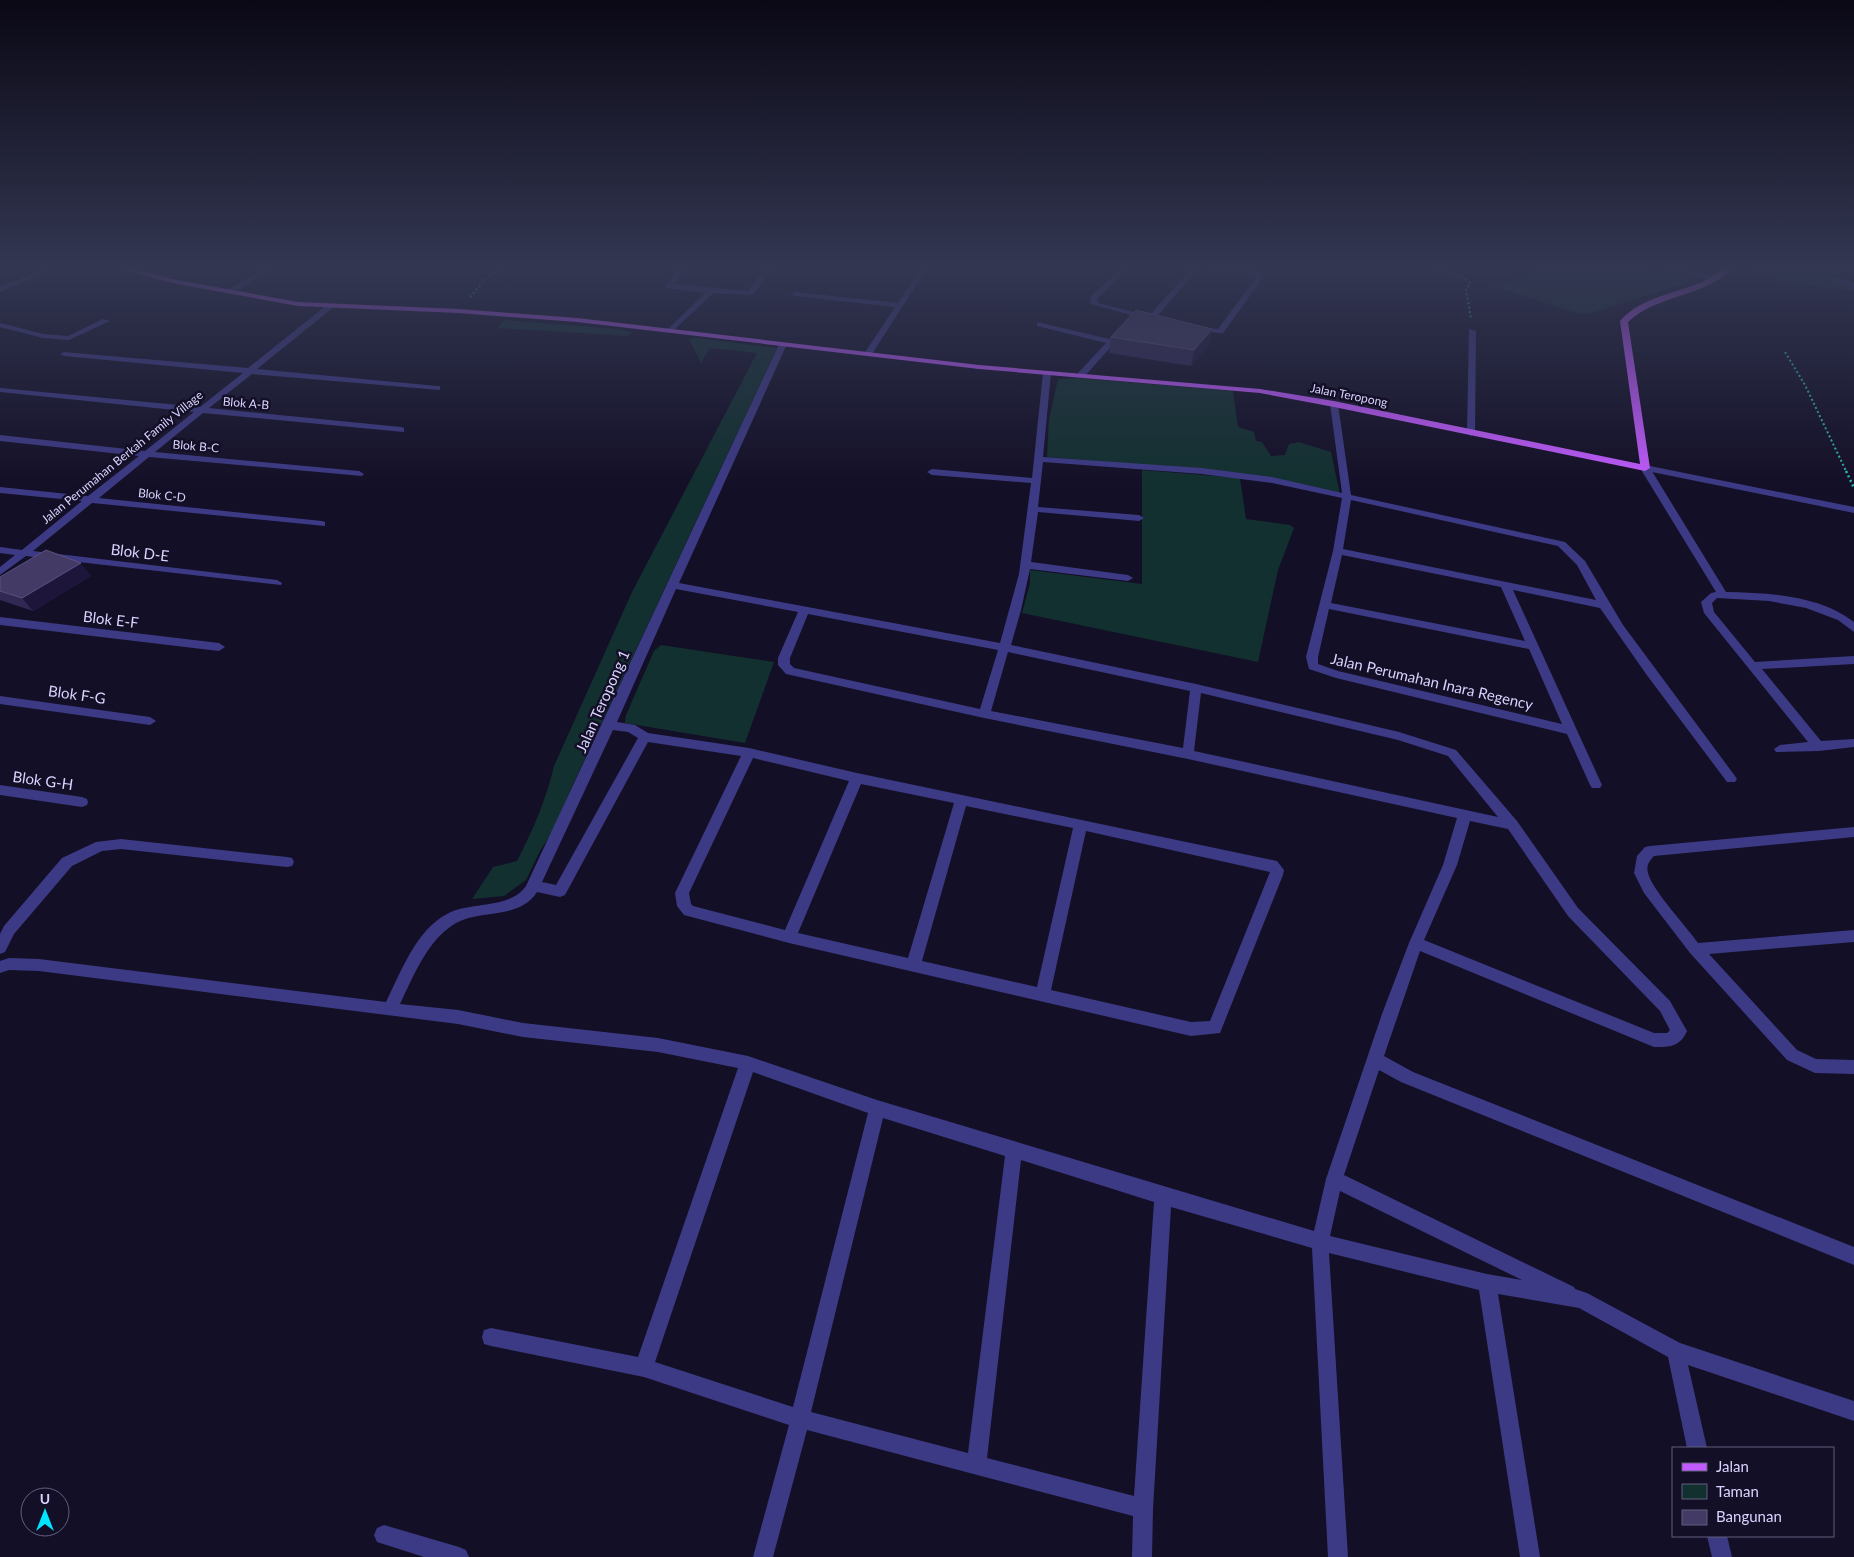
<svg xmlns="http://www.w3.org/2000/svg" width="1854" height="1557" font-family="Lato,sans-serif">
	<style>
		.green { fill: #12302f }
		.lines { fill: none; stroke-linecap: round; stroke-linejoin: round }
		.path-far1 { stroke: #2fb8b0; stroke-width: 2; stroke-dasharray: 2 2.5; stroke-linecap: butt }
		.path { stroke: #2fb8b0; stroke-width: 2.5; stroke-dasharray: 2 3; stroke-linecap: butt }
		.minor { fill: #3d3a85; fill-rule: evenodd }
		.tertiary { fill: #3d3a85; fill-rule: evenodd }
		.primary { fill: #c25bff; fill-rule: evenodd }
		.wall { fill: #312854 }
		.shaded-wall { fill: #1d163a }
		.building { fill: #433a66; stroke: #5a527e }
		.labels { text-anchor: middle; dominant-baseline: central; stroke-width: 5; stroke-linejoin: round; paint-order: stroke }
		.far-street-label { font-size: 12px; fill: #d9d4ff; stroke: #130f26 }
		.street-label { font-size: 15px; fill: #d9d4ff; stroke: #130f26 }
	</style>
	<rect width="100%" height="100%" fill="#130f26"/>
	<g class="green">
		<path d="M1533 268H1646L1693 277 1692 281 1589 314H1579L1491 285 1512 283Z"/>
		<path d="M1745 268H1854V275L1831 278 1854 288V291L1781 282Z"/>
		<path d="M504 320 615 329 632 332 628 336 498 328Z"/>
		<path d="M697 338 777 348 570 791 554 829 540 851 526 880 504 896 472 899 493 867 517 861C533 830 546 800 554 766L632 592 757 353 710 348 701 363 689 339Z"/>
		<path d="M1078 378 1233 391 1238 427 1254 432 1256 441 1262 442 1271 456 1285 455 1289 444 1299 442 1331 452 1340 494 1197 469 1047 457 1049 419 1058 379Z"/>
		<path d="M1142 470 1240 478 1246 519 1290 525 1294 528 1278 570 1258 662 1022 613 1030 583V570L1142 584Z"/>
		<path d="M661 645 774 662 745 743 625 723 626 715 654 651Z"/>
	</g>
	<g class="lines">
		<g class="path-far1">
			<path d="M1431 268 1463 277 1470 283 1466 289 1471 319"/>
			<path d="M470 297 485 280 500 268"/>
			<path d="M1785 352 1805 385 1847 473"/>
		</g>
		<path class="path" d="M1846 471 1854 488"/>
		<g class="minor">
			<path d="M46 268H55L0 292V287Z"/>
			<path d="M263 268H271L232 294 225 292Z"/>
			<path d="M680 268H687L674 284 748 291 766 268H772L753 295 713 293 672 332 668 330 669 328 705 293 666 288V284Z"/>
			<path d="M921 268H927L872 354 868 356 864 354 895 307 795 296 791 294 795 292 898 303Z"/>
			<path d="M1123 268H1130L1097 299 1098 303 1149 316 1192 268H1199L1154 320H1149L1091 304 1090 297Z"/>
			<path d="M1207 268 1247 269 1265 275 1223 333H1220L1195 331 1191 329 1195 327 1218 329 1257 276 1247 273 1210 270Z"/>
			<path d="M1661 268H1674L1720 278 1716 280Z"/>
			<path d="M1837 277 1854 283V288L1834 281 1833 279Z"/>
			<path d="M328 304 335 306 257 369 437 386H440V390L252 374 209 408 401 427 404 428V432L203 413 155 452 359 471 364 474 362 476 149 457 99 498 322 521 325 522V526L92 503 33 551 277 580 282 583 281 585 26 556 0 575V567L15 555 0 553V547L22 550 82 501 0 493V487L88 496 139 456 0 441V435L145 451 194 412 0 392V388L200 407 243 373 64 356 60 354 64 352 248 368Z"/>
			<path d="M103 319 110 321 69 340 43 338 0 327V323L43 334 68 336Z"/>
			<path d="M1037 322 1109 339 1118 329 1125 331 1084 377H1078V373L1106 343 1037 326Z"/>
			<path d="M1469 329 1476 331 1475 433 1471 436 1467 433Z"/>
			<path d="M780 342 787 344 679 583 1000 643 1019 574 1031 483 932 475 927 472 932 469 1032 478 1043 373 1047 371 1051 373 1043 457 1202 468 1272 477 1342 493 1330 404 1334 401 1338 404 1351 495 1565 542 1585 561 1623 625 1735 776 1737 779 1735 782H1727L1646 674 1600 608 1513 590 1602 785 1600 788H1592L1590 785 1567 734 1336 678 1309 669 1306 657 1333 551 1342 498 1272 483 1202 474 1043 462 1038 507 1139 515 1144 518 1139 521 1038 512 1031 562 1128 575 1133 578 1128 581 1030 569 1021 610 1011 645 1196 684 1399 732 1456 750 1517 821 1578 908 1670 1001 1687 1031C1680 1047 1670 1047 1654 1047L1420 951 1384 1056 1413 1072 1854 1247V1265L1401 1082 1379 1070 1344 1175 1574 1287 1575 1289 1587 1293 1680 1343 1854 1401V1421L1688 1365 1707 1448H1687L1668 1357 1579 1308 1498 1294 1540 1557H1520L1479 1290 1329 1253 1348 1557H1328L1312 1248 1171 1207 1153 1509 1152 1557H1132L1133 1516 807 1430 773 1557H753L789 1425 644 1377 491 1346 484 1344 482 1337 484 1330 491 1328 638 1357 738 1068 658 1052 523 1037 458 1024 39 971 9 970 0 973V961L9 958 39 959 386 1002C401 972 416 930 447 914 471 901 509 910 526 886ZM1351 500 1558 546 1577 565 1596 600 1343 549ZM1342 555 1501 587 1525 641 1331 603ZM676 589 798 612 778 658V665L786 674 984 718 1188 759 1457 818 1443 865 1409 943 1382 1014 1326 1179 1314 1231 877 1100 748 1056 658 1038 523 1023 458 1010 400 1004C414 975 428 939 456 923 481 909 519 920 537 892L560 897 565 895 648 742 741 756 675 893 677 906 684 915 789 943 1191 1036 1220 1033 1283 875 1284 870 1277 861 857 773 749 748 648 733 635 725 617 722ZM1329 609 1529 649 1562 724 1338 671 1318 664V657ZM808 614 998 650 980 709 794 668 790 664V658ZM1008 652 1190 691 1183 748 991 711ZM1201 693 1398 740 1448 756 1498 817 1194 751ZM613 730 628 732 638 738 556 885 542 882ZM753 758 849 781 785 930 693 906 691 904 689 893ZM861 784 954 803 908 958 798 933ZM966 806 1073 828 1037 987 922 961ZM1470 821 1508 829 1568 916 1660 1011 1670 1030 1667 1033H1654L1424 940 1457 865ZM1086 831 1270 872 1210 1021 1191 1022 1051 990ZM753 1072 868 1113 793 1407 655 1362ZM883 1118 1005 1156 968 1453 811 1412ZM1021 1160 1154 1202 1134 1496 987 1458ZM1340 1191 1522 1280 1487 1274 1330 1236Z"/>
			<path d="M1645 465 1650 468 1726 592C1769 593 1819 595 1854 622V632L1838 620 1806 608 1769 601 1717 598 1712 603 1714 612 1755 662 1854 656V664L1762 669 1821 741 1854 739V747L1819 751 1776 752 1774 749 1780 745 1808 742 1704 613 1701 602 1711 593 1716 592 1640 468Z"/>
			<path d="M0 617 219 643 225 647 219 651 0 625Z"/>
			<path d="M0 696 150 717 156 721 150 725 0 704Z"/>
			<path d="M0 785 82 797 87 799 88 802 87 805 82 807 0 795Z"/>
			<path d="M1854 827V837L1654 856C1649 861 1646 866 1648 873 1652 890 1687 927 1698 943L1854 930V942L1709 954 1797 1050 1816 1059 1854 1060V1074L1815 1073 1787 1060 1690 953 1644 893 1634 873 1637 856 1645 847 1650 846Z"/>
			<path d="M121 839 287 857 292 858 294 862 292 866 287 867 121 849 102 851 72 866 14 934 5 952 0 954V934L4 926 62 858 96 842Z"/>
			<path d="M384 1525 459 1547 466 1550 469 1557H424L377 1542 374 1535 377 1528Z"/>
			<path d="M1707 1536H1727L1732 1557H1712Z"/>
		</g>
		<path class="tertiary" d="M1645 465 1854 507V513L1642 470V466Z"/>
		<path class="primary" d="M116 268H127L177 280 298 302 458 309 577 318 979 365 1260 389 1334 401 1640 464 1620 321C1641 297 1674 294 1702 282 1713 277 1722 267 1733 268 1705 297 1658 294 1628 322L1650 468 1645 471 1334 407 1260 393 979 369 577 322 458 313 298 306 177 284Z"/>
	</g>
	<g class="wall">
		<path d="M1212 329 1209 345 1191 366 1109 353 1111 337Z"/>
		<path d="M91 576 33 611 0 600V577Z"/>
	</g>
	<g class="shaded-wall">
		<path d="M1212 329 1209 345 1191 366 1194 350Z"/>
		<path d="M81 563 91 576 33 611 22 598Z"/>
	</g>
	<g class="building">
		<path d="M1136 310 1212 329 1194 350 1111 337Z"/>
		<path d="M46 550 81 563 22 598 0 591V577Z"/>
	</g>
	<linearGradient id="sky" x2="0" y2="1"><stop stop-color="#0a0815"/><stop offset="0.55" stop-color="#333752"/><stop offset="1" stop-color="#333752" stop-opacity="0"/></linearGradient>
	<rect width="1854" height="486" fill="url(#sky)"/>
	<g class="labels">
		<g class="far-street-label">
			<text transform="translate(1349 395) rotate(11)">Jalan Teropong</text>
			<text transform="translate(246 403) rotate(5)">Blok A-B</text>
			<text transform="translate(196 446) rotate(5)">Blok B-C</text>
			<text transform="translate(122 457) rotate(-39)">Jalan Perumahan Berkah Family Village</text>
			<text transform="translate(162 495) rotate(6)">Blok C-D</text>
		</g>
		<g class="street-label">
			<text transform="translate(140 552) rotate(7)">Blok D-E</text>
			<text transform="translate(111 619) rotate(7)">Blok E-F</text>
			<text transform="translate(1432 681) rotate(13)">Jalan Perumahan Inara Regency</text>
			<text transform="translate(77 694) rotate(8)">Blok F-G</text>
			<text transform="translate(602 701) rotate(-66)">Jalan Teropong 1</text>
			<text transform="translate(43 780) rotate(8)">Blok G-H</text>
		</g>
	</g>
	<rect x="1672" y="1447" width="162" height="90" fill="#130f26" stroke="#625e7d"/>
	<rect x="1682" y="1463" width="25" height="8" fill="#c25bff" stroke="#625e7d"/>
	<text x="1716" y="1472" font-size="15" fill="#d9d4ff">Jalan</text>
	<rect x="1682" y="1484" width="25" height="15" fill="#12302f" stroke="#625e7d"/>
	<text x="1716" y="1497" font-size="15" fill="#d9d4ff">Taman</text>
	<rect x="1682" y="1510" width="25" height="15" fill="#433a66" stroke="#625e7d"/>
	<text x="1716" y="1522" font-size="15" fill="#d9d4ff">Bangunan</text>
	<g transform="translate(45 1512)"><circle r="24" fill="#130f26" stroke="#625e7d"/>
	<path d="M0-4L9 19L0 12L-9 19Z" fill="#00e5ff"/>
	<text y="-8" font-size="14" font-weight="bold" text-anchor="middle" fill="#d9d4ff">U</text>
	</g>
</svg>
